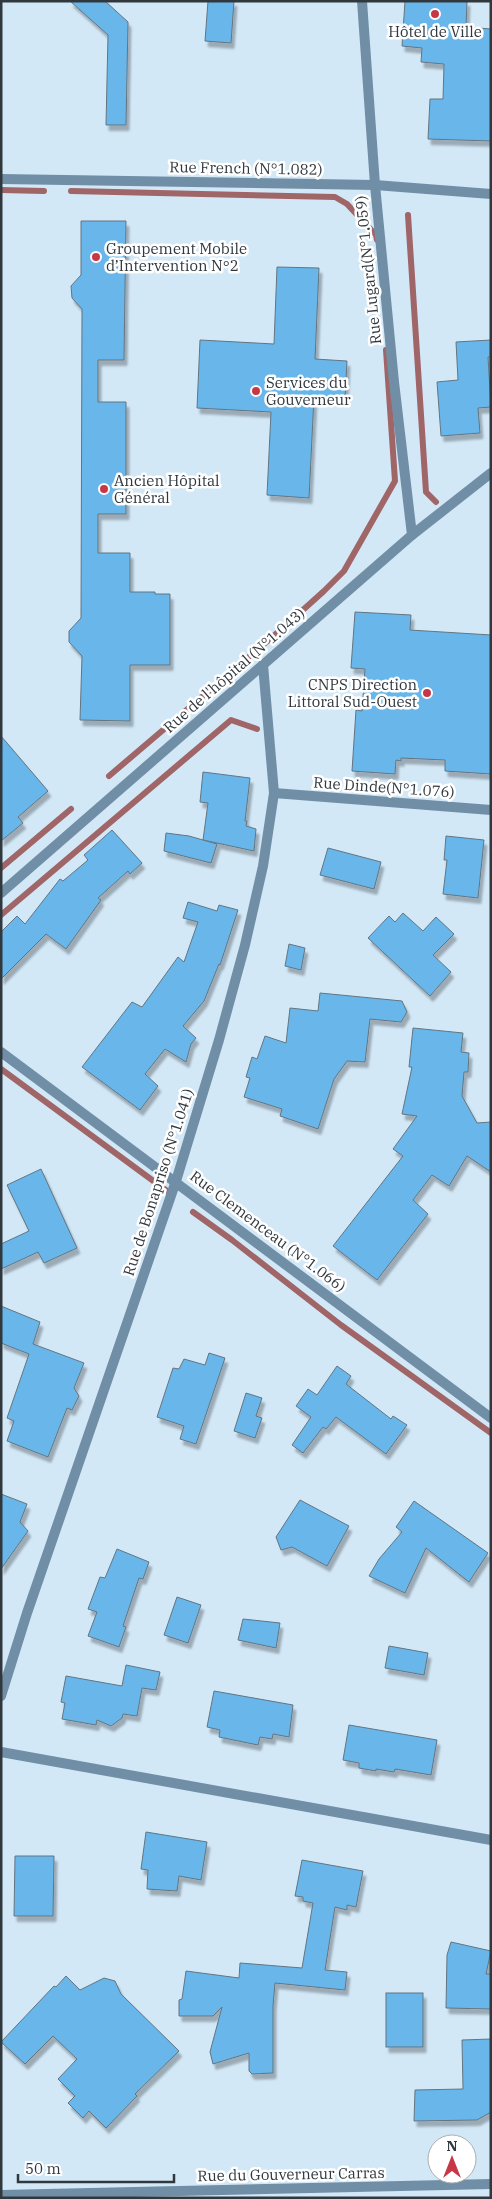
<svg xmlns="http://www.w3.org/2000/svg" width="492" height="2199" font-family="'IBM Plex Serif',serif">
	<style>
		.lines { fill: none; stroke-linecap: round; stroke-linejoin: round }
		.stream { stroke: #9f6567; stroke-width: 6 }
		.building { fill: #67b6ea; stroke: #627582; filter: url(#shadow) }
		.street { stroke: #708fa6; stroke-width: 10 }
		.poi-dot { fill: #c73746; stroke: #fff; stroke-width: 2 }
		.labels { text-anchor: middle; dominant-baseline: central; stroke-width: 5; stroke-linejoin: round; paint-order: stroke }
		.poi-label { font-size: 15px; fill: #30383e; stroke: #fff; text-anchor: start }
		.street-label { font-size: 15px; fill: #30383e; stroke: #fff }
	</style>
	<defs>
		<filter id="shadow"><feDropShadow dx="3" dy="5.5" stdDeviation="1" flood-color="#0004"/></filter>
	</defs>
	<rect width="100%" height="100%" fill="#d3e8f7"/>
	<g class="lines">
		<g class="stream">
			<path d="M1 190 44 191"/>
			<path d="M71 191 335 197 347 204 376 235 377 240"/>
			<path d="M408 215 426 492 436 502"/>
			<path d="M109 776 284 627 324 591 344 571 395 481 386 350"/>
			<path d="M1 868 71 809"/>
			<path d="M1 915 231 720 257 729"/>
			<path d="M1 1069 167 1191"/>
			<path d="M193 1212 232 1240 341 1325 491 1433"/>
		</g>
	</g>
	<g class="building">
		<path d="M70 1H105L128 22 126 125H106L108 35Z"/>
		<path d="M208 1H234L231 43 205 41Z"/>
		<path d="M405 1H467L466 27 491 29V141L428 139 430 99H443L444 64 421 62 422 48 402 46Z"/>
		<path d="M81 221H126L124 360H98V402H126V514H98V553H130V592H155V594H170V665H130V721L80 720 82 656 69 642V631L81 618 82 309 72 298 71 286 81 275Z"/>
		<path d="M277 267 319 268 315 359 347 361 345 399 314 397 309 498 267 495 271 412 197 408 200 340 274 344Z"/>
		<path d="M491 340V357H488L491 407 478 408 480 433 441 436 437 382 458 380 456 342Z"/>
		<path d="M355 612 411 615 410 630 491 635V774L445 771V760L401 758V761L396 760 395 774 352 771 356 710 362 711 365 669 351 668Z"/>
		<path d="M1 736 48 791 18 817 23 823 1 841Z"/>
		<path d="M203 772 250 778 245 821H247L246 826 256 829 254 851 203 840 208 803 200 802Z"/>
		<path d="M112 830 142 863 130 874 128 871 98 898 101 900 66 949 46 934 1 979V932L17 916 25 924 60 879 63 881 88 860 84 855Z"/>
		<path d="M166 833 189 836 217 844 211 863 164 851Z"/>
		<path d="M446 836 484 840 478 898 443 894 447 860H444Z"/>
		<path d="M328 848 381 862 374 889 320 875Z"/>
		<path d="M188 902 217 911 219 905 238 910 220 965 219 964 204 1001 183 1026 196 1038 191 1044 186 1062 165 1049 145 1074 158 1086 140 1110 82 1067 132 1002 142 1007 178 957 184 962 198 922 183 918Z"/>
		<path d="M403 913 423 931 436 917 454 934 433 955 451 972 430 996 368 938 389 916 395 922Z"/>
		<path d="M289 944 305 948 301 970 285 966Z"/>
		<path d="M320 993 402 1001 407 1012 401 1022 370 1019 365 1062 347 1061 334 1079 318 1129 280 1116 282 1109 244 1097 250 1078 246 1077 252 1057 257 1059 265 1036 286 1043 290 1008 318 1011Z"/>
		<path d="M413 1028 463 1033 461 1052 469 1053 468 1072H464L462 1096 477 1123 491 1122V1172L467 1156 449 1186 432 1175 413 1200 428 1214 377 1280 333 1246 403 1156 393 1149 417 1116 402 1114 412 1067H409Z"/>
		<path d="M41 1169 77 1248 44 1263 38 1252 1 1269V1244L29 1231 7 1185Z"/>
		<path d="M1 1306 40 1322 33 1344 84 1363 74 1388 79 1396 72 1410 67 1408 48 1457 7 1441 14 1421 7 1418 29 1354 1 1343Z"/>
		<path d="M209 1353 225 1358 196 1444 180 1439 184 1426 157 1417 173 1368 179 1369 184 1359 205 1365Z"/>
		<path d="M337 1366 351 1376 346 1384 391 1419 393 1416 407 1425 386 1454 336 1417 326 1429 323 1427 303 1453 292 1445 311 1417 296 1406 308 1389 317 1395Z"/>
		<path d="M246 1393 262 1398 256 1416 262 1418 255 1438 234 1431Z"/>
		<path d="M1 1494 27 1504 20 1522 28 1531 1 1569Z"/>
		<path d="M300 1500 349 1526 327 1566 292 1547 281 1550 276 1537Z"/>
		<path d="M414 1501 488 1553 469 1582 426 1548 405 1593 369 1576 379 1559 402 1532 396 1527Z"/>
		<path d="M117 1549 149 1562 143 1579 139 1578 123 1626 126 1627 119 1647 88 1636 97 1612 88 1609 100 1577 105 1578Z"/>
		<path d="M177 1597 201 1605 188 1643 164 1635Z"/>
		<path d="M243 1619 280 1623 276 1648 238 1640Z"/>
		<path d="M389 1646 428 1653 424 1675 385 1668Z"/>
		<path d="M126 1665 160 1672 156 1690 142 1688 137 1716 123 1714 122 1718 111 1726 97 1720 96 1725 62 1719 65 1703 61 1702 66 1676 122 1686Z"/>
		<path d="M214 1691 293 1705 289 1737 273 1734 272 1739 260 1737 258 1745 219 1737 220 1730 207 1727Z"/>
		<path d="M349 1725 437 1740 431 1775 395 1769 394 1772 376 1769V1771L359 1768V1763L343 1760Z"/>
		<path d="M146 1832 207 1842 201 1880 179 1876 177 1891 147 1889 148 1870 141 1869Z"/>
		<path d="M15 1856H54L53 1916H14Z"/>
		<path d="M302 1860 363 1871 356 1907 347 1905V1910L335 1907 325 1970 347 1972 345 1990 275 1983 273 2006V2073L252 2074 249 2071V2053L213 2064 210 2052 222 2007 213 2016H179V2000L182 1999 186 1971 239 1978 240 1963 302 1968 313 1903 303 1901V1897L295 1896Z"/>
		<path d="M451 1942 491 1951 486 1974H491V2009L446 2008 447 1955Z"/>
		<path d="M66 1976 80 1990 104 1978 115 1981 121 1994 179 2051 135 2094 137 2096 106 2128 89 2111 83 2118 68 2103 75 2096 58 2079 77 2059 53 2036 25 2064 1 2042 54 1986 56 1987Z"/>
		<rect x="386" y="1993" width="37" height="54"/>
		<path d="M491 2039V2112L477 2120 414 2121 415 2090 463 2089 462 2040Z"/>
	</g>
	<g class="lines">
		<g class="street">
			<path d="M362 1 375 185 394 382 412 535"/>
			<path d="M1 179 375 185 491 194"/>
			<path d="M274 793 491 810"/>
			<path d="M1 893 412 535 491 473"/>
			<path d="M1 1052 491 1418"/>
			<path d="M1 1696 27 1613 176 1181 219 1040 245 945 263 866 274 793 263 665"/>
			<path d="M1 1752 491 1840"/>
			<path d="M1 2195 491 2184"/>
		</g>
	</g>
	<g class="poi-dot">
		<circle cx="435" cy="14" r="5"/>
		<circle cx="96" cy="257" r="5"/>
		<circle cx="256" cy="391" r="5"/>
		<circle cx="104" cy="489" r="5"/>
		<circle cx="427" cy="693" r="5"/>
	</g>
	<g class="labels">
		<g class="poi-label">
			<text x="435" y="31" text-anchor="middle">Hôtel de Ville</text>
			<text x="106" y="248">Groupement Mobile<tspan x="106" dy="17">d’Intervention N°2</tspan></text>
			<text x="266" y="382">Services du<tspan x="266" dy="17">Gouverneur</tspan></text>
			<text x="114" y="480">Ancien Hôpital<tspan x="114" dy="17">Général</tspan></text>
			<text x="417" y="684" text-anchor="end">CNPS Direction<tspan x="417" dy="17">Littoral Sud-Ouest</tspan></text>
		</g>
		<g class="street-label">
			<text transform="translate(246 168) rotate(1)">Rue French (N°1.082)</text>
			<text transform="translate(368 270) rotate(-96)">Rue Lugard(N°1.059)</text>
			<text transform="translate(234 670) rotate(-41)">Rue de l'hôpital (N°1.043)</text>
			<text transform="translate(384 787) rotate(4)">Rue Dinde(N°1.076)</text>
			<text transform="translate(158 1182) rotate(-72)">Rue de Bonapriso (N°1.041)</text>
			<text transform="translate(268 1231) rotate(37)">Rue Clemenceau (N°1.066)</text>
			<text transform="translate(291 2174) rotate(-1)">Rue du Gouverneur Carras</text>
		</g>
	</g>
	<rect width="492" height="2199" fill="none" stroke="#30383e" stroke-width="5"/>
	<g transform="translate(452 2159)"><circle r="24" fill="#ffffff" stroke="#acafb2"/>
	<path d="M0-4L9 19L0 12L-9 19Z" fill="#c73746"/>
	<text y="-8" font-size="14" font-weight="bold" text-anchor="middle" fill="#30383e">N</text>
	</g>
	<path d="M18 2174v8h156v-8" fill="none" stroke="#30383e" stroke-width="2.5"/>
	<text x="25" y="2174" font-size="15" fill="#30383e" stroke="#ffffff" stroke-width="4" paint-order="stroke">50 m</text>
</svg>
